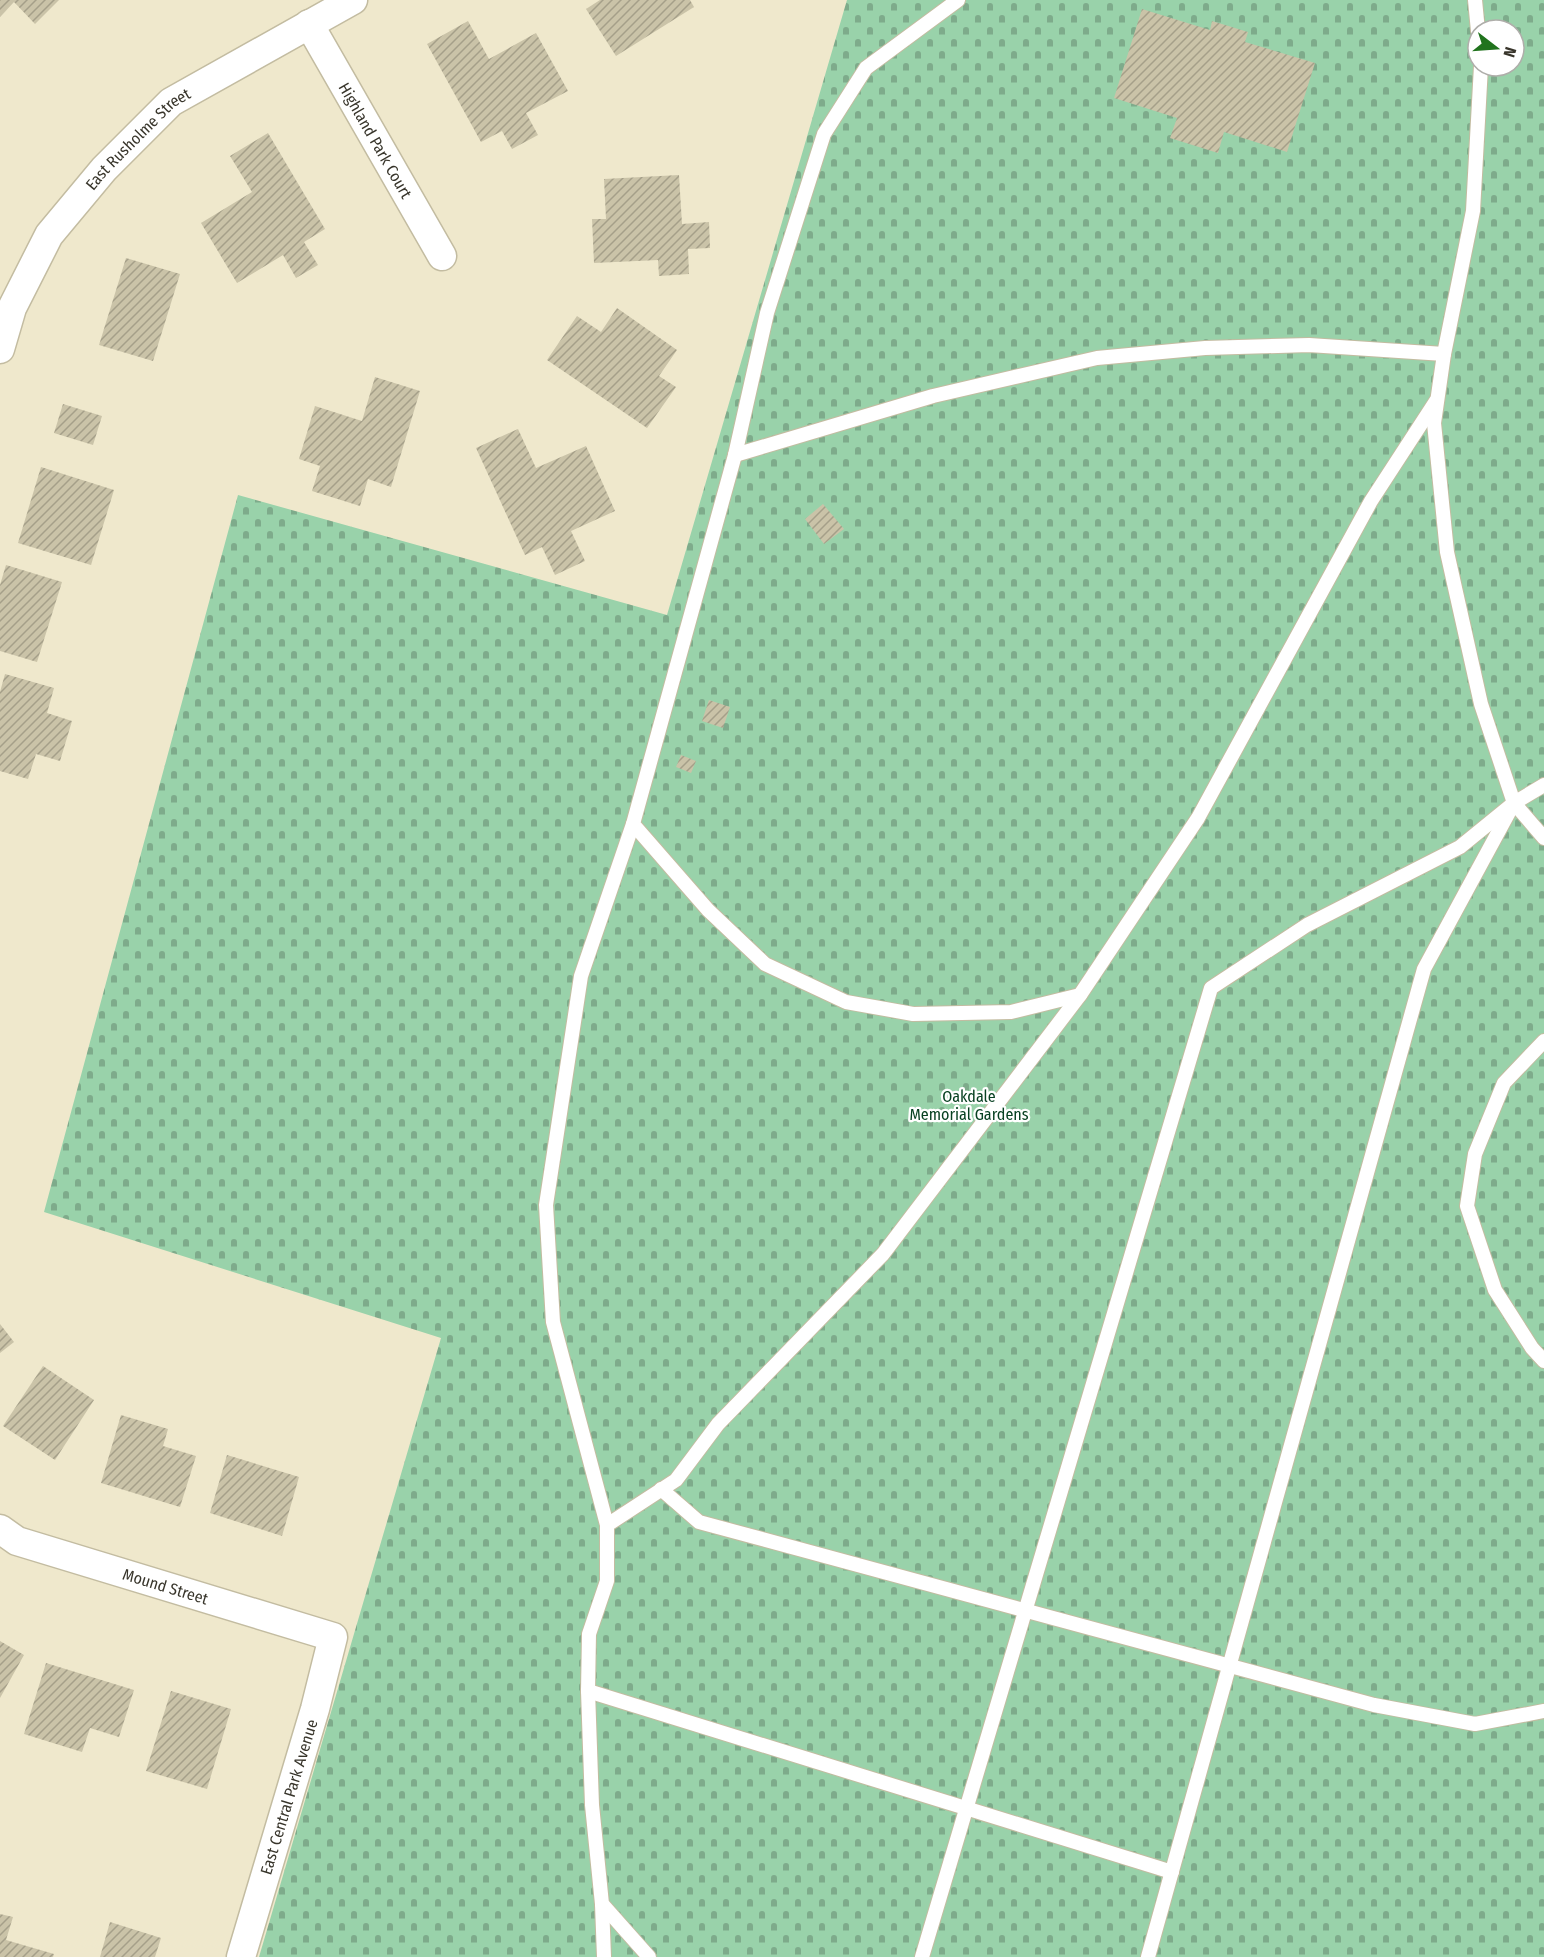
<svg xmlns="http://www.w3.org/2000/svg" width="1544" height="1957" font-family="'Fira Sans Condensed',sans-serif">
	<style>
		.cemetery { fill: url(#cemetery-stones); fill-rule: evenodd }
		.building { fill: url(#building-hatch) }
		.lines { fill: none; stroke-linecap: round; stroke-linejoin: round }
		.service-casing { stroke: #c3bca1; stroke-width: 16 }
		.minor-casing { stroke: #c3bca1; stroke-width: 31 }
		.service { stroke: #fff; stroke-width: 14 }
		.minor { stroke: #fff; stroke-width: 28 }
		.labels { text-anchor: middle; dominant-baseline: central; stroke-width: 4.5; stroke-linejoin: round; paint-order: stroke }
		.street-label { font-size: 16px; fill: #38352b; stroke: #fff }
		.park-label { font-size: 16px; fill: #074021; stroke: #fff }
	</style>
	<defs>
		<pattern id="cemetery-stones" width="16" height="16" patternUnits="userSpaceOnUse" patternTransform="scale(1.5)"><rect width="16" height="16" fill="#99d2aa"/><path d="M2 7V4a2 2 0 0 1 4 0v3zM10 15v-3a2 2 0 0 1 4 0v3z" fill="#7eab8b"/></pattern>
		<pattern id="building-hatch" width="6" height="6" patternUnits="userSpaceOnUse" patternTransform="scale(1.5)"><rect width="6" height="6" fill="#cac3a8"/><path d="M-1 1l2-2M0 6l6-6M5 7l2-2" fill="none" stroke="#a59f89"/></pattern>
	</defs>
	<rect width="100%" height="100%" fill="#efe8cc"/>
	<path class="cemetery" d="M847 0H1544V1957H259L441 1338 44 1212 238 495 667 615ZM1478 30H1514V66H1478Z"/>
	<g class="building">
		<path d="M0 0H59L35 24 14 2 0 17Z"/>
		<path d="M600 0H690L694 7 616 56 586 9Z"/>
		<path d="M1142 9 1210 30 1212 21 1248 32 1245 42 1315 63 1287 152 1224 132 1218 153 1170 138 1177 118 1114 98Z"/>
		<path d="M468 21 489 59 536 33 568 91 526 113 538 135 512 149 502 131 481 142 427 44Z"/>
		<path d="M268 133 325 229 304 242 318 265 296 278 283 255 237 283 201 223 252 192 230 156Z"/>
		<path d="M679 175 682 224 709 222 710 248 688 249 689 274 659 276 658 260 594 263 592 219H606L604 179Z"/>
		<path d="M126 258 180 274 153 361 99 345Z"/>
		<path d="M617 308 677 350 659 376 676 387 647 428 547 360 577 316 601 332Z"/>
		<path d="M375 377 420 391 391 487 368 479 360 506 312 491 320 466 299 459 315 406 362 421Z"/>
		<path d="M63 404 102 416 93 445 54 433Z"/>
		<path d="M518 429 536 468 586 446 615 511 571 531 585 561 555 575 542 547 525 555 476 448Z"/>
		<path d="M41 467 114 490 91 565 18 543Z"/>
		<path d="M823 504 844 529 824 544 805 519Z"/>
		<path d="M6 565 62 582 37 662 0 651V585Z"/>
		<path d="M5 674 54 688 47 713 72 721 60 761 36 754 28 779 0 771V692Z"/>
		<path d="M709 700 730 707 723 728 702 721Z"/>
		<path d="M681 755 696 761 691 773 676 767Z"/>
		<path d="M0 1324 14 1342 0 1353Z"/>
		<path d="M43 1366 94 1400 55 1460 3 1426Z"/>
		<path d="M121 1415 168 1429 163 1446 196 1456 180 1507 101 1483Z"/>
		<path d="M227 1455 299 1477 282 1536 210 1513Z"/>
		<path d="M0 1641 24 1655 0 1698Z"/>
		<path d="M46 1663 134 1690 119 1737 90 1728 82 1752 24 1734Z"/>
		<path d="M171 1691 231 1709 207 1789 146 1771Z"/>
		<path d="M0 1914 13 1917 6 1940 54 1954 53 1957H0Z"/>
		<path d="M110 1922 161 1938 155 1957H100Z"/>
	</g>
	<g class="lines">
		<defs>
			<g id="service">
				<path d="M958 0 866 68 824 134 767 313 735 455 633 824 708 910 765 964 846 1002 913 1014 1011 1012 1080 995"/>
				<path d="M1475 0 1478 31"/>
				<path d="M1481 66 1473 211 1444 354 1434 423 1447 552 1481 704 1514 803 1544 838"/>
				<path d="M735 455 933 396 1097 358 1205 348 1309 345 1444 354"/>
				<path d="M1544 1041 1504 1083 1475 1154 1467 1206 1495 1290 1532 1348 1544 1361"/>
				<path d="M661 1489 699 1522 1374 1705 1475 1724 1544 1711"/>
				<path d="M607 1525 553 1322 546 1205 581 976 633 824"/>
				<path d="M588 1691 1172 1872"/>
				<path d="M602 1904 604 1957"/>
				<path d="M649 1957 602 1904 592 1805 588 1691 589 1634 607 1581V1525L676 1480 718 1424 883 1254 1080 995 1198 818 1371 501 1436 401"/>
				<path d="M922 1957 1211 988 1307 925 1460 847 1514 803"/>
				<path d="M1148 1957 1424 969 1514 803 1544 785"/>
			</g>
			<g id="minor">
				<path id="s1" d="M309 24 442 256"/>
				<path id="s2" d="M0 349 12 308 49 235 104 169 171 102 353 0"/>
				<path id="s3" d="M0 1529 17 1541 333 1637 315 1709 241 1957"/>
			</g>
		</defs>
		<use href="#service" class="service-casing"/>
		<use href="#minor" class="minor-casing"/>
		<use href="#service" class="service"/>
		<use href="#minor" class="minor"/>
	</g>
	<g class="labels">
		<g class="street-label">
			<text stroke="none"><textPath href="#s2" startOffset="256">East Rusholme Street</textPath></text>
			<text stroke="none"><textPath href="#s1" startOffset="134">Highland Park Court</textPath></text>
			<text stroke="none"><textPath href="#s3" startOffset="176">Mound Street</textPath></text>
			<text transform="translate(289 1797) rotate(-73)">East Central Park Avenue</text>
		</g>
		<g class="park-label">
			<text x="969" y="1096">Oakdale<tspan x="969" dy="18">Memorial Gardens</tspan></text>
		</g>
	</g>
	<g transform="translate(1496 48) rotate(107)"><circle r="28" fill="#ffffff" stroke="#afaeaa" stroke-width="1.5"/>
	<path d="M0-4.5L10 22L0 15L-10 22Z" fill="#20731d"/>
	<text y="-9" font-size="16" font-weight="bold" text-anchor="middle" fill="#38352b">N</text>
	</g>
</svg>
